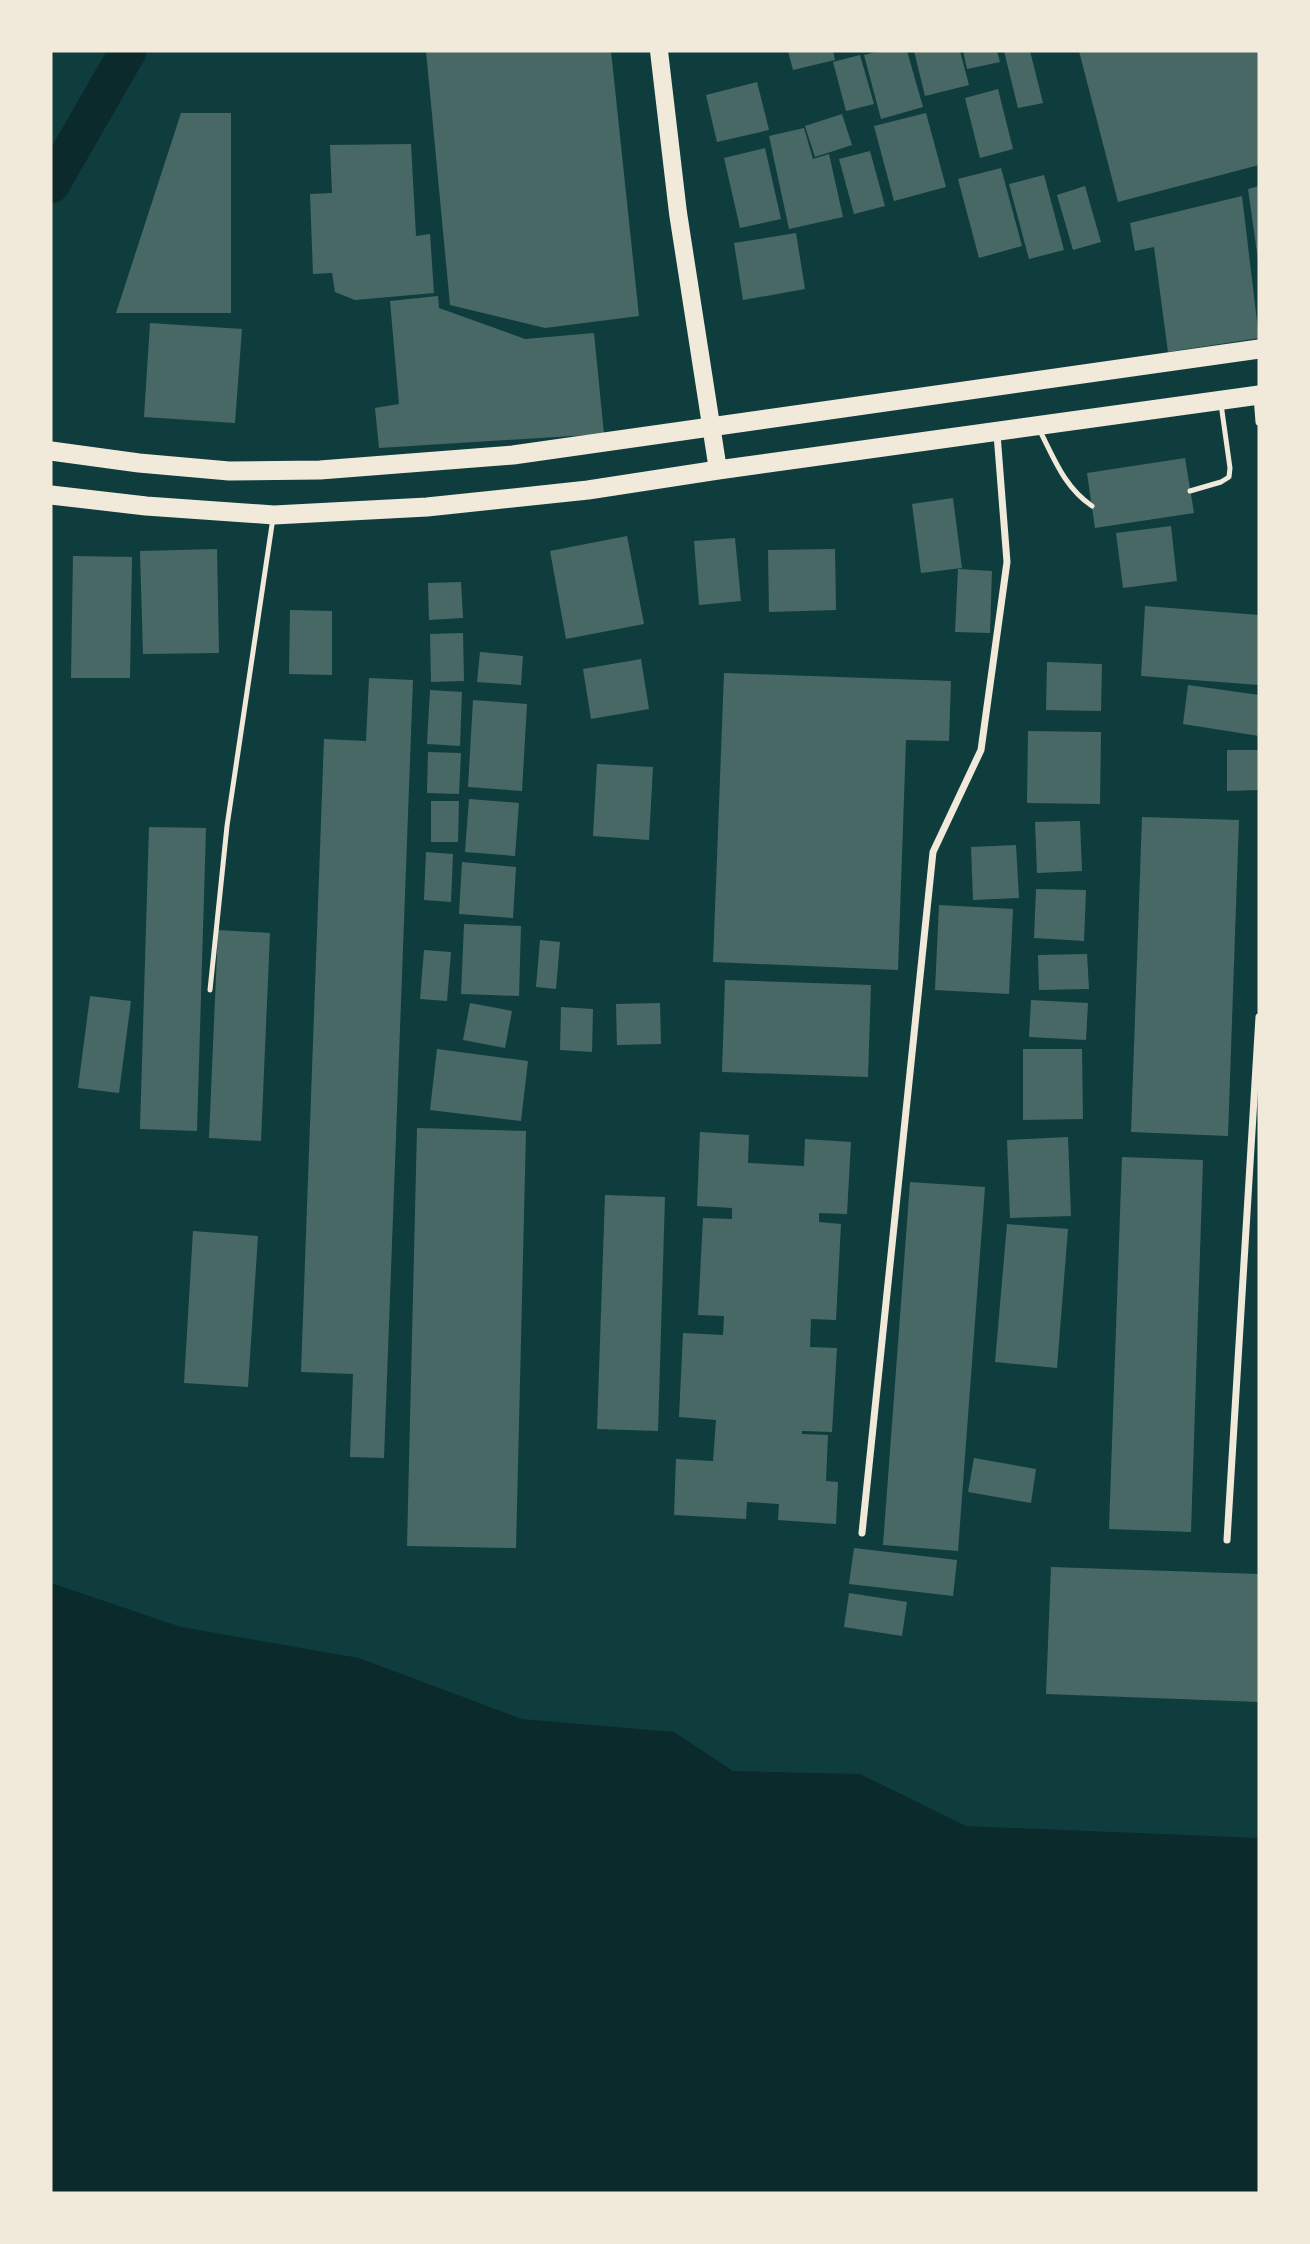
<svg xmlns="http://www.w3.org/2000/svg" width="1310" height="2244" font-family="Figtree,sans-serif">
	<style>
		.water { fill: #0a2a2b }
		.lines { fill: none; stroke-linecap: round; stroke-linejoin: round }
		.canal { stroke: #0a2a2b; stroke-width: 37 }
		.building { fill: #486865 }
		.service { stroke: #f1e9da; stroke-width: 5 }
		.minor { stroke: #f1e9da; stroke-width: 7 }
		.primary { stroke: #f1e9da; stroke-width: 18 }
		.trunk { stroke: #f1e9da; stroke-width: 19 }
	</style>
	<rect width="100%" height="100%" fill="#0f3d3e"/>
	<path class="water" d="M51 1583 181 1627 359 1658 522 1719 674 1732 733 1771 860 1774 966 1826 1259 1838V2193H51Z"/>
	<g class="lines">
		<path class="canal" d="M51 185 128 51"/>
	</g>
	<g class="building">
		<path d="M426 51H611L639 316 545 328 450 305Z"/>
		<path d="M788 51H833L835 60 793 70Z"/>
		<path d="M880 51H907L923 107 881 119 864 55Z"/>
		<path d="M914 51H960L969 85 925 96Z"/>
		<path d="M963 51H997L1000 62 967 69Z"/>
		<path d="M1004 51H1030L1043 103 1018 108Z"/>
		<path d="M1079 51H1259V165L1118 202Z"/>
		<path d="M860 55 874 104 846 111 833 62Z"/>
		<path d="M757 82 769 130 717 142 706 95Z"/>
		<path d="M998 89 1013 149 980 158 965 98Z"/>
		<path d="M181 113H231V313H116Z"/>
		<path d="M926 113 946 187 894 201 874 126Z"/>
		<path d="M842 114 852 145 815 157 805 126Z"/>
		<path d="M804 128 813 159 829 154 843 217 789 229 769 136Z"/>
		<path d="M411 144 416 236 430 234 434 293 355 300 335 292 332 273 313 274 310 194 332 193 330 145Z"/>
		<path d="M765 148 781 219 740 228 724 158Z"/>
		<path d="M870 151 885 206 854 214 839 159Z"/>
		<path d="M1001 168 1022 246 979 258 958 179Z"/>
		<path d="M1044 175 1064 250 1029 259 1009 184Z"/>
		<path d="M1085 186 1101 242 1073 250 1057 195Z"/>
		<path d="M1259 186V260H1258L1248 189Z"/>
		<path d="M1242 196 1259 338 1168 352 1154 247 1135 251 1130 223Z"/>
		<path d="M796 233 805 289 743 300 734 243Z"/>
		<path d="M438 296 439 308 525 339 594 333 604 434 379 448 375 408 399 404 390 301Z"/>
		<path d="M150 323 242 329 235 423 144 417Z"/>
		<path d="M1185 458 1194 513 1095 528 1087 473Z"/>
		<path d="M953 498 962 568 921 573 912 504Z"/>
		<path d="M1171 526 1177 581 1123 588 1116 533Z"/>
		<path d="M627 536 644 624 566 639 550 551Z"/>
		<path d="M735 538 741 601 699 605 694 541Z"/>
		<path d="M217 549 219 653 143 654 140 551Z"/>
		<path d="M835 549 836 610 769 612 768 550Z"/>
		<path d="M73 556 132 557 130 678H71Z"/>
		<path d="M958 569 992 571 990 633 955 632Z"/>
		<path d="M461 582 463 618 429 620 428 583Z"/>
		<path d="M1145 606 1259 615V685L1141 676Z"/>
		<path d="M290 610 332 611V675L289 674Z"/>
		<path d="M463 633 464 681 431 682 430 634Z"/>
		<path d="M480 652 523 656 521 685 477 682Z"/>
		<path d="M641 659 649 709 591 719 583 669Z"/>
		<path d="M1047 662 1102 664 1101 711 1046 710Z"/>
		<path d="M724 673 951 681 949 741 906 740 898 970 713 962Z"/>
		<path d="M369 678 413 680 384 1458 350 1457 353 1374 301 1372 324 739 366 741Z"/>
		<path d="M1188 685 1259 695V736L1183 724Z"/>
		<path d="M430 690 462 692 460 746 427 744Z"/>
		<path d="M473 700 527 704 522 791 468 787Z"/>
		<path d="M1028 731 1101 732 1100 804 1027 803Z"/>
		<path d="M1227 750H1259V790L1227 791Z"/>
		<path d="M428 752 461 753 459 794 427 793Z"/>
		<path d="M597 764 653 767 649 840 593 836Z"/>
		<path d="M469 799 519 803 515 856 465 852Z"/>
		<path d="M431 801H459L458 842H431Z"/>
		<path d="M1142 817 1239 820 1228 1136 1131 1132Z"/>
		<path d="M1080 821 1082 871 1037 873 1035 822Z"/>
		<path d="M149 827 206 828 197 1131 140 1129Z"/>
		<path d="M1016 845 1019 898 973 900 971 847Z"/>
		<path d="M426 852 453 854 451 902 424 900Z"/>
		<path d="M462 862 516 867 513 918 459 914Z"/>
		<path d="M1036 889 1086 890 1084 941 1034 938Z"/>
		<path d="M939 905 1013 909 1009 994 935 990Z"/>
		<path d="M464 924 521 926 519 996 461 994Z"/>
		<path d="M218 930 270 933 261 1141 209 1138Z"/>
		<path d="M540 940 560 942 556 989 536 987Z"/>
		<path d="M424 950 451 952 447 1001 420 999Z"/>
		<path d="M1087 954 1089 989 1039 990 1038 955Z"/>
		<path d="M725 980 871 985 868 1077 722 1072Z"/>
		<path d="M90 996 131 1001 119 1093 78 1088Z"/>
		<path d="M1031 1000 1088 1003 1086 1040 1029 1037Z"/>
		<path d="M470 1003 512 1011 505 1048 463 1040Z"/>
		<path d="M660 1003 661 1044 617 1045 616 1004Z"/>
		<path d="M561 1007 593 1009 592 1052 560 1050Z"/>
		<path d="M437 1049 528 1061 521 1121 430 1110Z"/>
		<path d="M1023 1049H1082L1083 1119 1023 1120Z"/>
		<path d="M417 1128 526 1131 516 1548 407 1546Z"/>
		<path d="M700 1132 749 1135 748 1163 804 1166 805 1139 851 1142 847 1214 819 1213V1222L841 1224 836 1320 811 1319 810 1347 837 1348 832 1432 802 1431V1434L828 1435 826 1481 838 1482 836 1524 778 1520 779 1504 747 1502 746 1519 674 1515 676 1459 713 1461 716 1420 679 1417 683 1333 723 1335 724 1316 698 1315 703 1218 732 1219V1208L697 1206Z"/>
		<path d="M1068 1137 1071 1216 1010 1218 1007 1140Z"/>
		<path d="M1122 1157 1203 1160 1191 1532 1109 1529Z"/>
		<path d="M910 1182 985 1187 958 1551 883 1545Z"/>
		<path d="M605 1195 665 1197 658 1431 597 1429Z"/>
		<path d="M1007 1224 1068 1229 1057 1368 995 1362Z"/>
		<path d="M193 1231 258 1236 248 1387 184 1383Z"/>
		<path d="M974 1458 1036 1469 1031 1503 968 1492Z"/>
		<path d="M854 1548 957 1560 953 1596 849 1584Z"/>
		<path d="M1051 1567 1259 1574V1702L1046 1694Z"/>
		<path d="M849 1593 907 1602 902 1636 844 1627Z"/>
	</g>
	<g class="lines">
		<g class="service">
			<path d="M1039 429C1054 458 1064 487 1092 506"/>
			<path d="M1190 491 1221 482 1229 477 1230 468 1221 404"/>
			<path d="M210 990 227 826 273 518"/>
		</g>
		<g class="minor">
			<path d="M1257 396 1259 422"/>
			<path d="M862 1533 933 852 981 750 1007 562 997 434"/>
			<path d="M1227 1540 1259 1017"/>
		</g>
		<path class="primary" d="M659 51 678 213 718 470"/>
		<g class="trunk">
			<path d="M51 451 139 463 229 471 320 470 513 455 1259 349"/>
			<path d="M51 495 146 506 274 515 427 507 588 490 718 470 1259 395"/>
		</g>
	</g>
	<rect width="1310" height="2244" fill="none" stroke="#f1e9da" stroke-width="105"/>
</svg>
